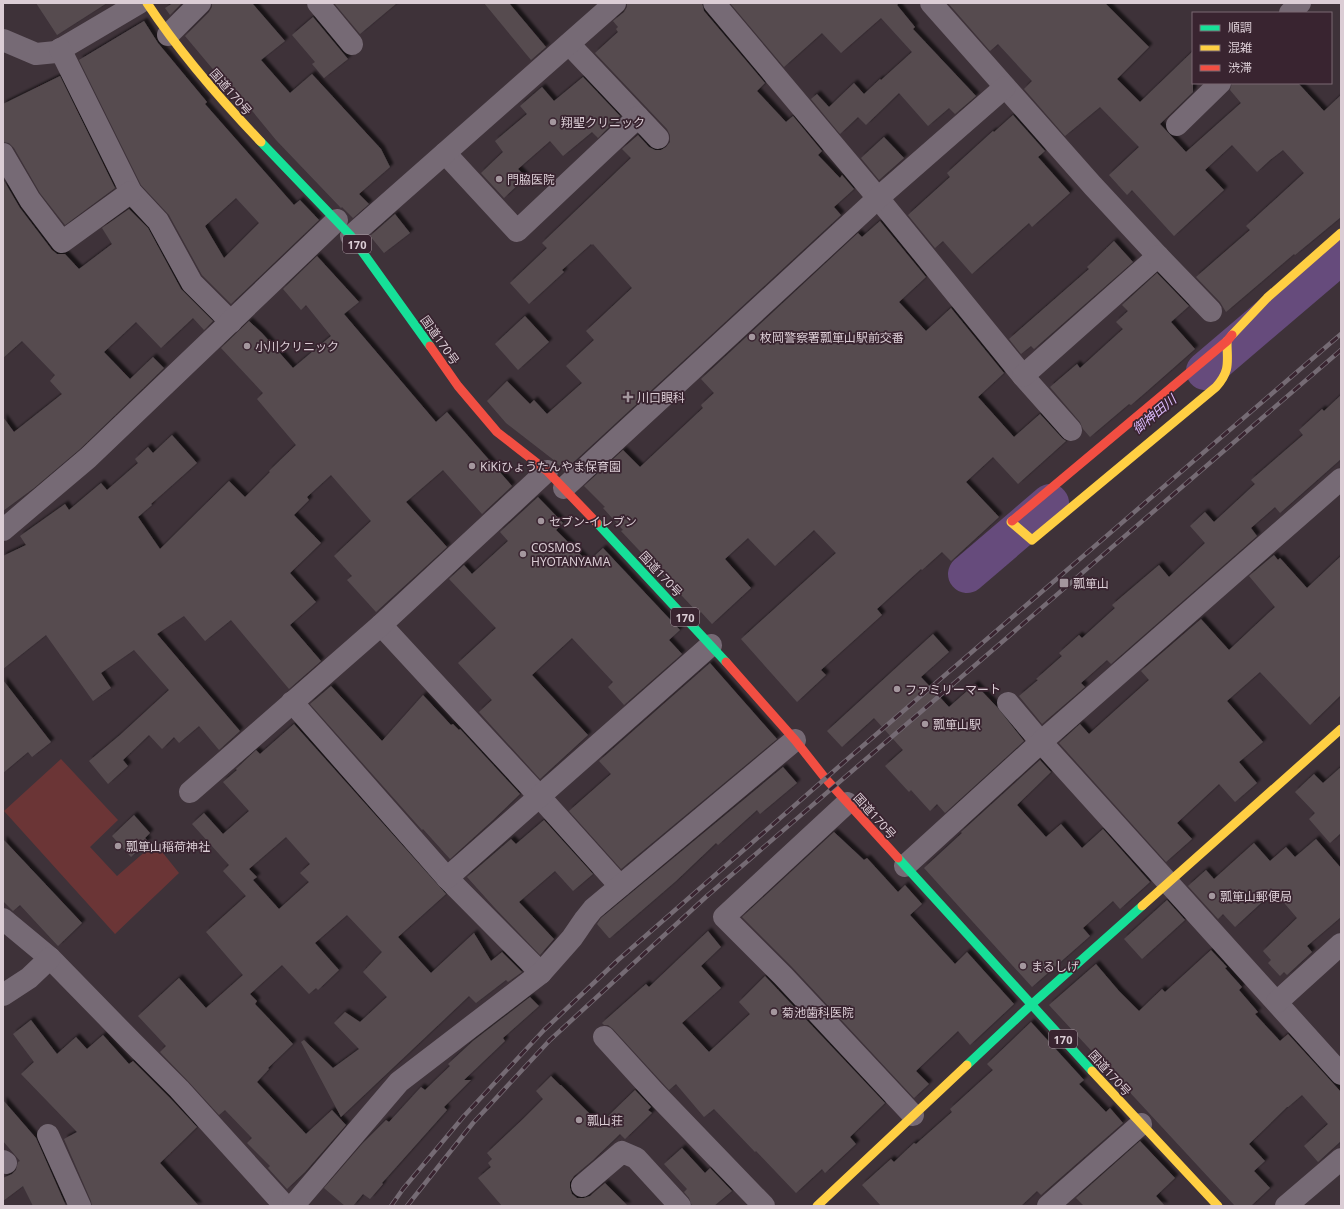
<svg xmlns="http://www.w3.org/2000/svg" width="1344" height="1209" font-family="'Noto Sans','Noto Sans JP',sans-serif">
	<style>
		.green { fill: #6b3536 }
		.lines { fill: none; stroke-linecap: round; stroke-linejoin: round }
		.river { stroke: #664b7c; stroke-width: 38 }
		.building { fill: #564c50; fill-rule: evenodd; filter: url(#shadow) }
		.street { stroke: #766a75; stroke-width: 22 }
		.fast { stroke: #16e098; stroke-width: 9 }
		.slow { stroke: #ffcf43; stroke-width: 9 }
		.jam { stroke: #f24e42; stroke-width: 9 }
		.rail-casing { stroke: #756b74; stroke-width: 4.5 }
		.rail { stroke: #392430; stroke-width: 3; stroke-dasharray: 9; stroke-linecap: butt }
		.poi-dot { fill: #a4979e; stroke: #392430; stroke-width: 1.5 }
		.labels { text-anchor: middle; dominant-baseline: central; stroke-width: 3.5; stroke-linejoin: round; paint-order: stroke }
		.shield { fill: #392430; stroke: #aa9aa4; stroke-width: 1 }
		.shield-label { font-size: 11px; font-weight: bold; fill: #dbcdd5 }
		.street-label { font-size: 12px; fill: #dbcdd5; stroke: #392430 }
		.poi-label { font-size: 12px; fill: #dbcdd5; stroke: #392430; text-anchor: start }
		.water-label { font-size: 13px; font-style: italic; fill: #dabafb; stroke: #392430 }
	</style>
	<defs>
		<filter id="shadow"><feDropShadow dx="3.5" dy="-3.5" stdDeviation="1" flood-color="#0009"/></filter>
	</defs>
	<rect width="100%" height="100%" fill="#3e3239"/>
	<path class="green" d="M61 759 118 820 90 847 117 876 155 843 179 873 115 934 4 811Z"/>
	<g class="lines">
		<g class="river">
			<path d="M1205 371 1341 255"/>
			<path d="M967 574 1050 503"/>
		</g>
	</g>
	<g class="building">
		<path d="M36 3H107L57 35Z"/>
		<path d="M173 3H182L170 15 165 8Z"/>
		<path d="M212 3H252L285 41 261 60 290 93 312 74 381 149 390 167 359 194 369 204 353 218 342 207 341 208 276 140 230 84 227 86 185 36 209 12 212 7Z"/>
		<path d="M334 3H397L360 34Z"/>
		<path d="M484 3H509L546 47 531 60Z"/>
		<path d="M627 3H702L704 11 765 83 757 91 786 122 793 116 822 151 818 155 840 178 842 175 854 189 834 207 841 215 564 471 555 461 506 423 487 401 507 381 530 404 534 400 547 414 582 383 566 366 594 340 586 331 632 288 593 244 592 245 591 244 562 270 564 272 529 304 510 283 547 248 542 243 631 158 622 149 638 135 649 147 655 150H661L666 147 670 142V135L667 129 595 53 618 32 616 29 618 27 613 21 624 12 627 7Z"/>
		<path d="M730 3H899L897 5 915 27 913 29 976 96 955 114 949 108 928 126 899 93 866 125 858 117 840 134 811 99 817 94 829 107 854 83 864 94 880 79 881 80 912 52 881 18 841 53 822 33 784 67Z"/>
		<path d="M948 3H1105L1149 47 1117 79 1140 102 1193 51V92L1160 124 1186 152 1241 103 1230 90 1232 83H1298L1324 111 1341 95V217L1295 255 1294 254 1226 312 1220 302 1196 277 1250 230 1246 226 1304 173 1283 150 1270 160 1257 172 1232 145 1205 170 1224 190 1174 236 1132 190 1127 195 1109 175 1139 147 1100 107 1065 136 1024 89 1032 81 998 44 990 51Z"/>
		<path d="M313 17 348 59 324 78 312 64 315 62 292 35Z"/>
		<path d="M144 21 158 43 207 102 205 104 294 205 300 200 319 220 231 304 202 275 169 215 141 185 79 60ZM236 198 259 223 224 258 205 226Z"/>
		<path d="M60 76 115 188 65 225 40 193 14 148 9 143 3 142V104Z"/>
		<path d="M583 77 620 116 598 138 592 132 563 156 550 141 518 169 526 177 504 198 481 173 503 152 495 141 527 114 520 106 542 87 554 101Z"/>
		<path d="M1013 115 1045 151 1038 157 1070 193 1032 227 1029 223 972 274 943 241 935 248 908 215 950 177 947 173 993 131 994 132Z"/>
		<path d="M884 137 904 158 879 180 861 158Z"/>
		<path d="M3 179 20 208 52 250 57 254H65L79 269 112 244 102 228 129 209 148 228 181 289 213 321 204 330 193 318 161 348 136 322 104 352 130 379 153 357 164 368 80 449 34 488 3 511V417L14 432 62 394 50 381 55 375 22 341 3 358Z"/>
		<path d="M395 214 410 233 384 253 370 236Z"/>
		<path d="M880 221 926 277 899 302 926 331 951 308 1004 373 978 397 1014 437 1040 414 1062 438 1066 441 1018 484 993 457 966 482 999 517 951 561 942 552 922 570 921 569 877 609 882 615 821 670 826 675 797 702 741 639 836 553 814 530 775 566 748 538 725 559 751 588 712 624 701 612 699 614 621 531 623 530 603 508 605 507 584 486 623 450 640 467 703 408 701 405 714 393 701 379 858 233 862 237Z"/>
		<path d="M1114 241 1133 262 1034 349 1031 346 1021 354 1009 339 1089 269 1087 267Z"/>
		<path d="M317 256 359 302 344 314 436 422 447 412 512 486 482 514 443 470 406 502 447 547 376 612 347 580 352 576 334 556 371 521 331 475 307 497 309 500 294 515 321 543 290 573 316 602 290 625 321 661 289 689 231 620 205 641 184 616 157 634 240 731 219 750 199 726 179 743 174 737 162 749 149 735 123 760 128 766 108 784 89 761 120 735 169 690 134 650 101 673 111 688 93 701 46 635 3 669V556L26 545 20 536 65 504 69 510 101 483 107 490 138 463 135 459 148 447 153 453 172 435 197 463 151 504 152 505 138 517 160 549 229 481 245 497 270 472 269 471 296 445 257 399 263 393 221 348 249 321 262 333 293 368 331 336 306 305 301 310 283 289Z"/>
		<path d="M1157 273 1189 306 1171 322 1195 349 1145 393 1131 405 1129 404 1090 437 1083 429 1080 422 1050 387 1077 364 1080 368 1123 329 1116 322 1128 311 1122 305Z"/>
		<path d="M525 316 549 342 518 370 495 344Z"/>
		<path d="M1341 395V459L1280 513 1275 507 1251 528 1257 536 1111 664 1107 660 1081 683 1085 687 1042 724 1019 696 1038 680 1036 679 1062 656 1059 653 1079 635 1082 638 1115 608 1112 605 1159 565 1169 577 1205 543 1190 526 1205 512 1214 522 1255 484 1251 480 1303 435 1299 430 1322 409 1324 411Z"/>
		<path d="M538 497 563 523 556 530 588 562 603 548 680 630 669 640 682 654 624 705 608 687 613 682 572 638 532 675 588 735 540 779 479 712 492 700 458 663 496 628 449 579 464 565 472 574 508 541 500 532Z"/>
		<path d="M1274 555 1278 560 1280 558 1307 588 1341 556V695L1310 725 1260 672 1227 701 1263 742 1239 762 1257 783 1235 802 1219 784 1177 823 1192 839 1166 862 1059 743 1080 724 1089 734 1149 680 1141 671 1201 619 1229 650 1275 607 1249 576Z"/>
		<path d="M933 634 949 652 921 677 949 707 975 684 997 707 1024 741 945 813 937 804 930 811 911 790 909 792 885 766 903 750 874 718 842 747 827 731Z"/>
		<path d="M710 663 777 739 621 869 569 811 611 774 599 761Z"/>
		<path d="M3 680 51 742 32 757 28 752 3 773Z"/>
		<path d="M331 686 382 741 423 695 451 725 453 724 459 730 460 729 520 794 493 820 450 859 423 829 422 830 310 704Z"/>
		<path d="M294 724 446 894 398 937 431 973 474 933 491 961 502 952 522 972 508 982 506 980 476 1003 469 996 341 1117 301 1042 304 1040 333 1068 359 1049 334 1023 345 1012 360 1022 387 997 363 972 382 952 347 915 315 943 339 970 318 990 316 988 309 994 282 965 250 994 257 1001 255 1004 293 1044 268 1068 269 1069 257 1082 306 1134 332 1110 346 1125 305 1172 287 1189 268 1168 270 1166 247 1143 252 1138 225 1110 219 1115 188 1081 160 1052 166 1046 138 1016 179 978 206 1008 243 975 206 932 246 896 223 871 229 865 192 824 204 813 223 834 249 811 223 782 237 770 236 769 256 750 260 754ZM286 837 310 864 300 873 309 882 279 909 253 880 257 877 249 869Z"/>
		<path d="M1040 760 1051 772 1017 805 1046 837 1061 824 1082 848 1103 829 1150 882 1120 909 1113 901 1083 928 1090 936 1032 987 924 868 962 833 961 832Z"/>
		<path d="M783 767 797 783 760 814 757 810 718 845 716 843 676 881 610 938H609L597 924 601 918Z"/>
		<path d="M1341 767V833L1330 843 1309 819 1315 813 1295 792 1314 774 1323 783Z"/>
		<path d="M134 815 150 833 145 838 148 841 131 857 112 836Z"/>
		<path d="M544 820 593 874 573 891 555 871 519 902 554 939 540 955 494 907 467 877 511 839 516 844Z"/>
		<path d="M834 832 864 860 867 858 898 892 905 885 922 904 910 915 955 964 967 952 1014 1004 970 1045 958 1031 916 1071 929 1084 914 1098 792 967 742 917Z"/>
		<path d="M3 839 82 923 58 946 20 905 13 911 3 901Z"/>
		<path d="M1316 839 1341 868V917L1307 946 1312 952 1287 975 1284 972 1280 976 1268 963 1271 960 1263 951 1297 918 1274 891 1235 927 1223 914 1218 919 1188 886 1206 870 1214 879 1254 843 1270 861 1286 847 1295 857Z"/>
		<path d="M1167 900 1185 920 1142 959 1124 939Z"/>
		<path d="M708 931 721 947 701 966 721 988 682 1023 709 1052 750 1014 739 1002 765 976 885 1103 850 1137 856 1144 825 1173 822 1169 796 1193 756 1151 755 1152 714 1109 704 1117 676 1084 669 1090 613 1029 608 1025H604L602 1023 646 984 649 987Z"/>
		<path d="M1211 950 1227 967 1225 968 1242 987 1239 990 1258 1012 1255 1014 1280 1041 1288 1034 1341 1092V1141L1318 1162 1304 1146 1328 1124 1302 1095 1288 1107H1287L1249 1144 1265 1161 1254 1171 1270 1188 1251 1206H1235L1049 1005 1096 964 1119 991 1139 1011 1162 989 1165 992Z"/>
		<path d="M530 997 539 1006 503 1038 505 1041 464 1080H471L444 1107 447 1110 382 1183 383 1184 370 1199 363 1194 353 1206H345L324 1188 363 1143 386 1120 389 1122 421 1087 425 1090 450 1066 448 1064 473 1041Z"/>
		<path d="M31 1020 57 1054 76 1037 87 1049 103 1035 129 1064 133 1061 170 1098 197 1127 160 1163 199 1206H92L91 1201 64 1139 77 1132 21 1074 34 1062 13 1034Z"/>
		<path d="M1031 1022 1084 1080 1079 1084 1106 1112 1110 1108 1123 1123 1041 1195 1037 1191 1021 1206H881L862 1185 891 1159 894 1162 914 1143 916 1144 952 1112 950 1109 993 1070 987 1064Z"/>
		<path d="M551 1076 560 1085H561L600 1124 635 1090 651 1107 648 1110 652 1113 625 1139 620 1134 593 1160 574 1176 570 1182V1188L572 1194 577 1198H584L590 1196 605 1183 628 1206H502L478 1178 491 1167 488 1163 492 1159 487 1153 523 1119 543 1099 536 1091Z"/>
		<path d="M3 1100 36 1138 66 1206H33L23 1186 3 1201V1178L12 1174 16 1170 18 1162 20 1161 3 1141Z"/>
		<path d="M1140 1141 1175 1178 1156 1196 1165 1206H1084L1076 1198Z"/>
		<path d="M682 1148 705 1173 710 1168 732 1191 714 1206H692L689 1198 684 1192 687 1189 664 1164Z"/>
	</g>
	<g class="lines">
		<g class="street">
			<path d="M318 3 352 44"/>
			<path d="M714 3 878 198 1023 376 1071 430"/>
			<path d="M931 3 1093 186 1158 256 1023 376"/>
			<path d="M1290 13 1300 3"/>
			<path d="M168 35 200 3"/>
			<path d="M3 40 36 54 56 52 139 3"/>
			<path d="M569 44 658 138"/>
			<path d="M60 49 131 192 158 221 192 283 231 322"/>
			<path d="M1177 125 1220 83"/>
			<path d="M445 153 517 231 638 117"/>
			<path d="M3 154 30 200 62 242 131 192"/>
			<path d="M351 236 615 3"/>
			<path d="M1158 256 1211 311"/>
			<path d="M564 488 878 198 1005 87"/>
			<path d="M3 530 88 458 337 220"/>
			<path d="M381 625 539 796 620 886"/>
			<path d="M292 702 447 878 541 973"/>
			<path d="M1008 703 1041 742 1341 1074"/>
			<path d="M190 792 381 625 547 471"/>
			<path d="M847 803 724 917 783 976 913 1115"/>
			<path d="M905 866 1041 742 1341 479"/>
			<path d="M447 878 711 645"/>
			<path d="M3 919 50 958 132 1042 179 1089 285 1206"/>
			<path d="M3 995 29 978 50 958"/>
			<path d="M1277 1002 1341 944"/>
			<path d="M604 1037 655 1093 764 1206"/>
			<path d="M48 1135 80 1206"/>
			<path d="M3 1161 6 1163"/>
			<path d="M582 1186 622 1152 636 1158 680 1206"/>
			<path d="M293 1206 399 1082 541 973 572 938 585 919 593 909 795 740"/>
			<path d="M1048 1206 1141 1124"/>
			<path d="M1286 1206 1341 1159"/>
		</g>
		<g class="fast">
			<path d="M261 142 351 236 430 346"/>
			<path d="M597 523 726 662"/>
			<path d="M898 858 1092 1071"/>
			<path d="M967 1065 1032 1004 1142 906"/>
		</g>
		<g class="slow">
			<path d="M147 3C180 53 220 99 261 142"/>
			<path d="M1232 335 1267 298 1341 233"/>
			<path d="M1012 521 1011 522 1032 540 1216 387C1231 370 1227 362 1227 341"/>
			<path d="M1142 906 1341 729"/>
			<path d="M1092 1071 1218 1206"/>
			<path d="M817 1206 967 1065"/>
		</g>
		<g class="jam">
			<path d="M430 346 458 386 497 432 547 471 597 523"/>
			<path d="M1012 521 1227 341 1232 335"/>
			<path d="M726 662 795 740 825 778 898 858"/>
		</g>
		<defs>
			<g id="rail">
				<path d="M391 1206 403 1189 464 1116 544 1030 618 960 843 763 1341 334"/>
				<path d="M407 1206 473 1123 550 1040 707 896 1341 350"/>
			</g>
		</defs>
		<use href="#rail" class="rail-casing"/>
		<use href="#rail" class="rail"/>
	</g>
	<g class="poi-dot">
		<circle cx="553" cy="122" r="4"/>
		<circle cx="499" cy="179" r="4"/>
		<circle cx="752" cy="337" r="4"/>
		<circle cx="247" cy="346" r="4"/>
		<path d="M626 391h4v4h4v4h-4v4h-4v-4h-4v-4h4z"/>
		<circle cx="472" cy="466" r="4"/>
		<circle cx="541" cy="521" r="4"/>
		<circle cx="523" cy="554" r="4"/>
		<rect x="1059" y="578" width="10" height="10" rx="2"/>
		<circle cx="897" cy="689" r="4"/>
		<circle cx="925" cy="724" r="4"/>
		<circle cx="118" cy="846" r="4"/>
		<circle cx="1212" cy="896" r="4"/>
		<circle cx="1023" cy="966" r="4"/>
		<circle cx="774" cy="1012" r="4"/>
		<circle cx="579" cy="1120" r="4"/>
	</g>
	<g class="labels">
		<g class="shield">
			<rect x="343" y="235" width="28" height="18" rx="3"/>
			<rect x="671" y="608" width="28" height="18" rx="3"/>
			<rect x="1049" y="1030" width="28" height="18" rx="3"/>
		</g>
		<g class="shield-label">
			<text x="357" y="244">170</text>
			<text x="685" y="617">170</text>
			<text x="1063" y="1039">170</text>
		</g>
		<g class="street-label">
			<text transform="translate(231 92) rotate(49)">国道170号</text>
			<text transform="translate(440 340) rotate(55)">国道170号</text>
			<text transform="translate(661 574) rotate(47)">国道170号</text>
			<text transform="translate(875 816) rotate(48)">国道170号</text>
			<text transform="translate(1110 1073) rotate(48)">国道170号</text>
		</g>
		<g class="poi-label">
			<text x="561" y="122">翔聖クリニック</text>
			<text x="507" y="179">門脇医院</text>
			<text x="760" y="337">枚岡警察署瓢箪山駅前交番</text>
			<text x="255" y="346">小川クリニック</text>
			<text x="637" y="397">川口眼科</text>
			<text x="480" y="466">KiKiひょうたんやま保育園</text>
			<text x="549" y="521">セブン-イレブン</text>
			<text x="531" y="547">COSMOS<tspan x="531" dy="14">HYOTANYAMA</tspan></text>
			<text x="1073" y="583">瓢箪山</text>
			<text x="905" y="689">ファミリーマート</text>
			<text x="933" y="724">瓢箪山駅</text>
			<text x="126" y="846">瓢箪山稲荷神社</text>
			<text x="1220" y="896">瓢箪山郵便局</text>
			<text x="1031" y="966">まるしげ</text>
			<text x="782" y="1012">菊池歯科医院</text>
			<text x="587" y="1120">瓢山荘</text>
		</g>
		<g class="water-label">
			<text transform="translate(1154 414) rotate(-40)">御神田川</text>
		</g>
	</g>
	<rect width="1344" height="1209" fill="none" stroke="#dbcdd5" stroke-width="8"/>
	<rect x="1192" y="12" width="140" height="72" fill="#392430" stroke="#7a6872"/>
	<rect x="1200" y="25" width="20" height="6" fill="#16e098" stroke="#7a6872"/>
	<text x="1228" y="32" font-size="12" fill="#dbcdd5">順調</text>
	<rect x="1200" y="45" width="20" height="6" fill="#ffcf43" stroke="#7a6872"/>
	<text x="1228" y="52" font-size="12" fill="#dbcdd5">混雑</text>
	<rect x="1200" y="65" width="20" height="6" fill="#f24e42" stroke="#7a6872"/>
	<text x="1228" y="72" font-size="12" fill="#dbcdd5">渋滞</text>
</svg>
